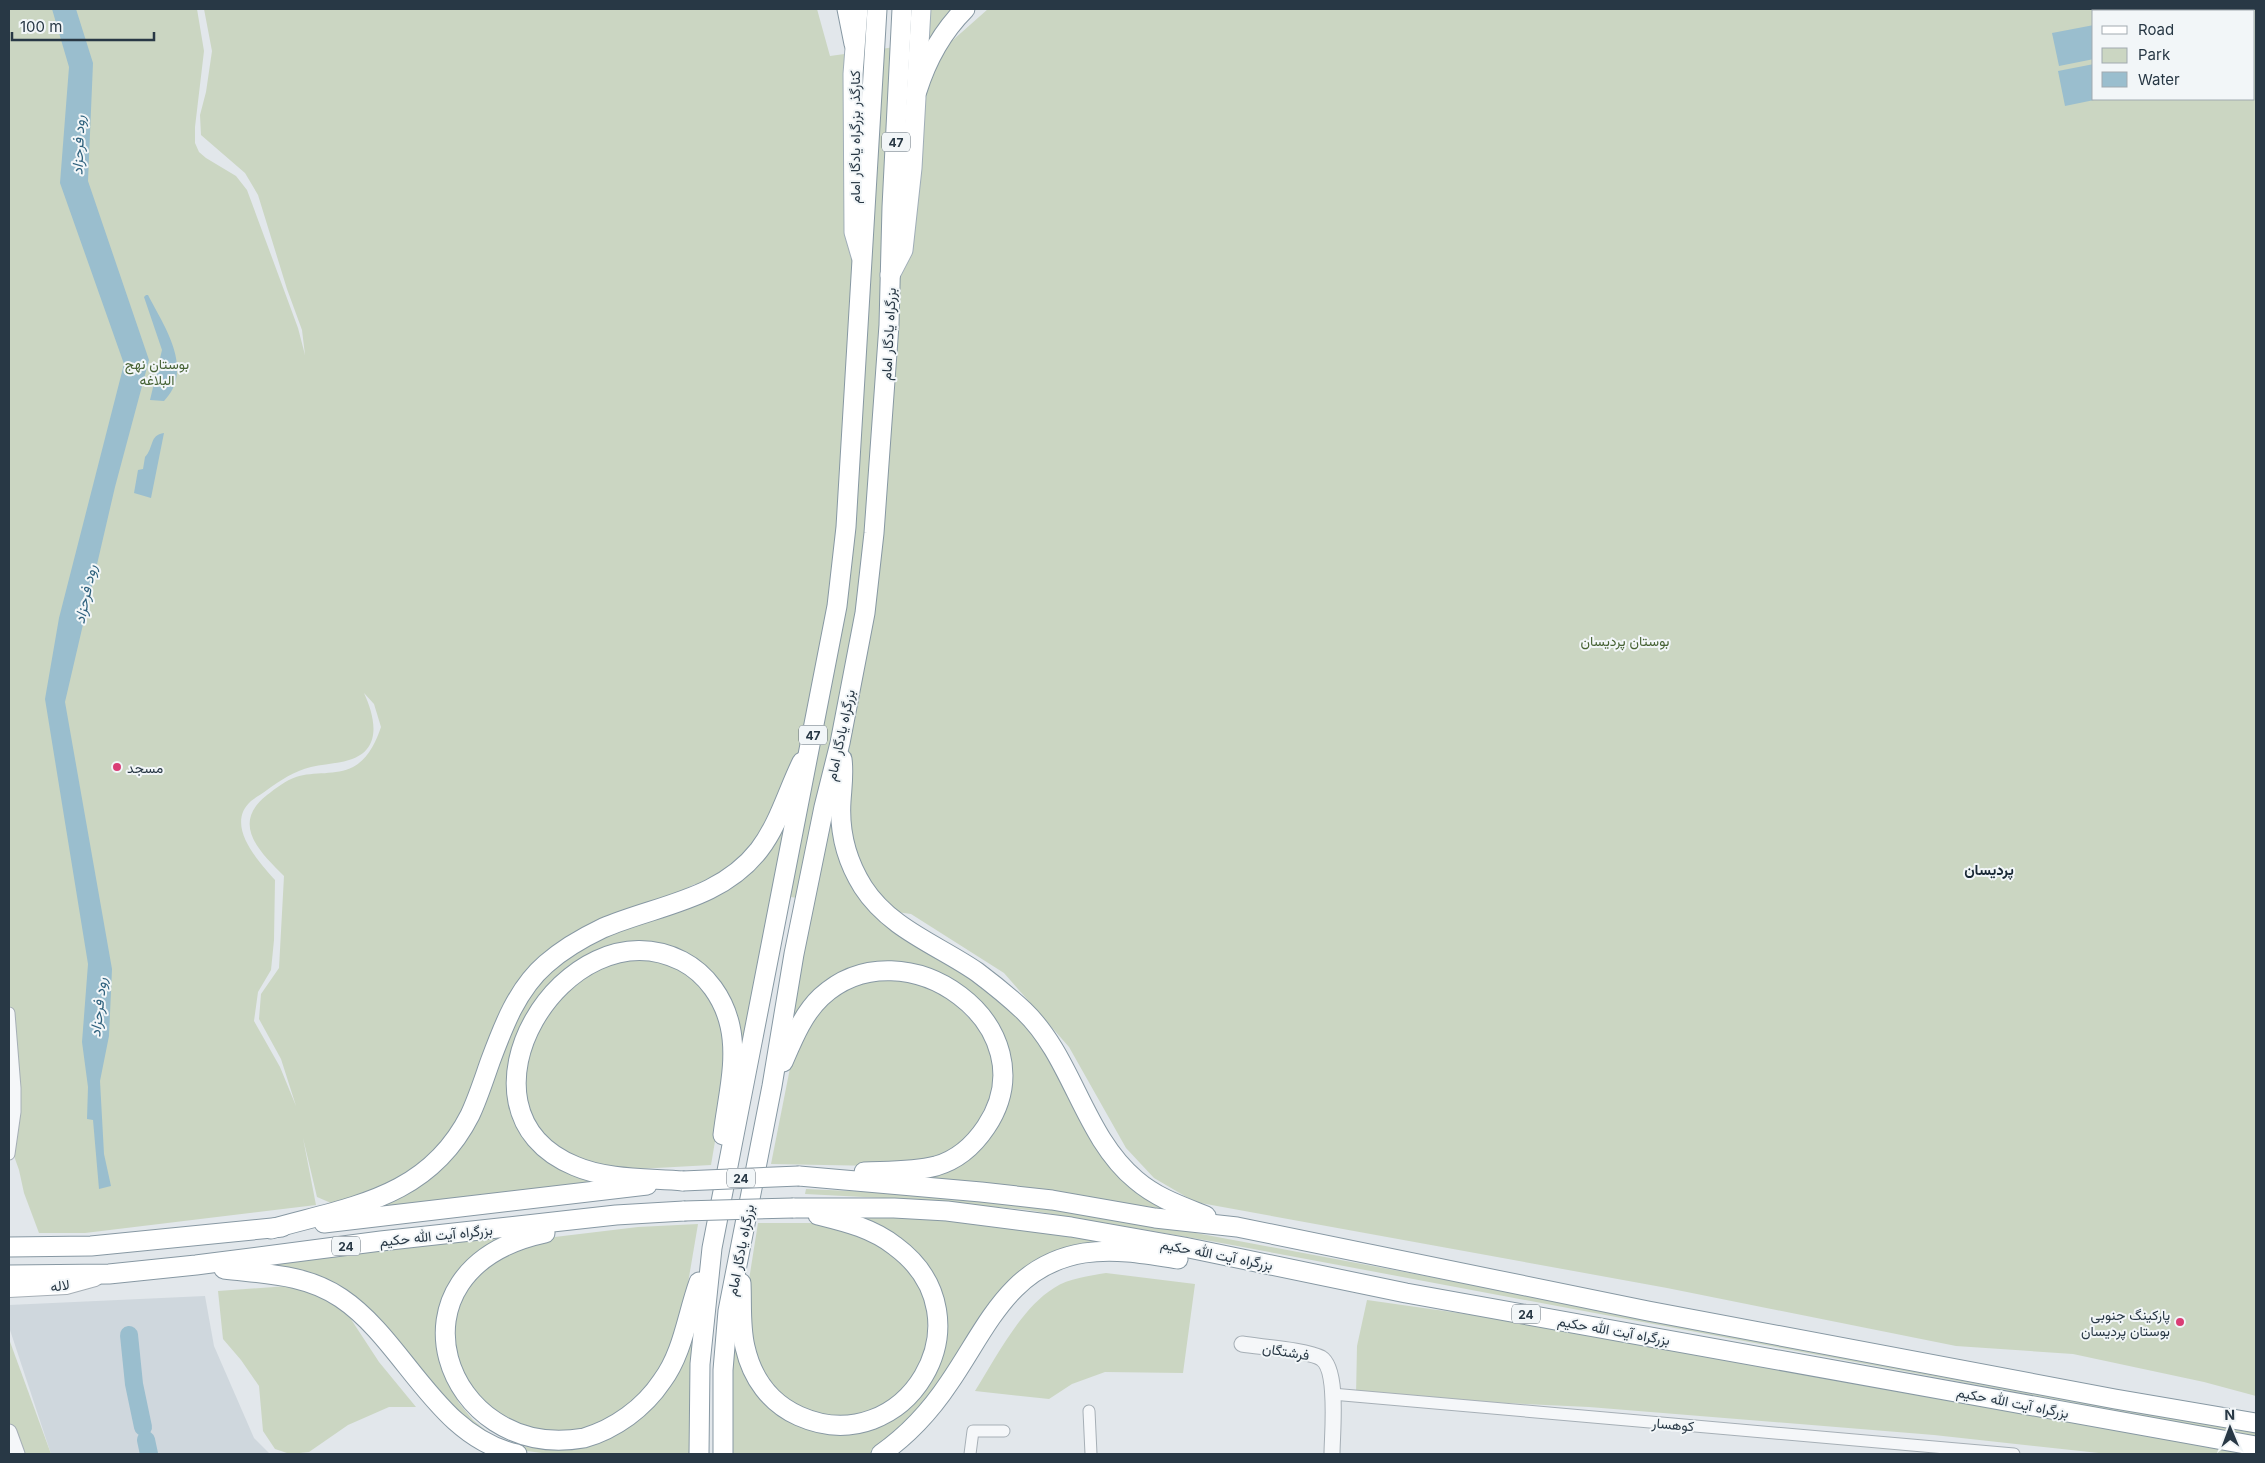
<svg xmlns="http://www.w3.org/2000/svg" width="2265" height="1463" font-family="Inter,Vazirmatn,sans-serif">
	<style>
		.built { fill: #cfd7dd }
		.green { fill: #cbd6c2; fill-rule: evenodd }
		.water { fill: #9abece }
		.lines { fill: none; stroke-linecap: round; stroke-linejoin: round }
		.river { stroke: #9abece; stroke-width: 18 }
		.minor-casing { stroke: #a6afb6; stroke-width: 13 }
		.tertiary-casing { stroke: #a6afb6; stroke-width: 17 }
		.secondary-casing { stroke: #a6afb6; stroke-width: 18 }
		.primary-casing { stroke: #a0aeb8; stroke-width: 21 }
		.trunk-casing { stroke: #8798a3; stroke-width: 21 }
		.minor { stroke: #f5f7f9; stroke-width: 11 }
		.tertiary { stroke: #f5f7f9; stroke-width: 15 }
		.secondary { stroke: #fff; stroke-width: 16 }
		.primary { stroke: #fff; stroke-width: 19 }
		.trunk { stroke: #fff; stroke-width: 19 }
		.trunk-bridge-casing { stroke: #8798a3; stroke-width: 21; stroke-linecap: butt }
		.trunk-bridge { stroke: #fff; stroke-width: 19 }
		.poi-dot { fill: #da3d75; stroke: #f2f6f8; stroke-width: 2 }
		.labels { text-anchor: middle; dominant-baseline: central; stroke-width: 4; stroke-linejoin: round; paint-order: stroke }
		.shield { fill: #f2f6f8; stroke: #65717b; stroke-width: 1 }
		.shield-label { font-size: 12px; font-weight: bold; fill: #283845 }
		.street-label { font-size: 14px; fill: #283845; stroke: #f2f6f8 }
		.park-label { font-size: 14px; fill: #466234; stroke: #f2f6f8 }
		.poi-label { font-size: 14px; fill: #283845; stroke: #f2f6f8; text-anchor: start }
		.water-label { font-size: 15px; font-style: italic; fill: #2e617d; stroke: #f2f6f8 }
		.neighbourhood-label { font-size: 15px; font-weight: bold; fill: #1a2936; stroke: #f2f6f8 }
	</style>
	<rect width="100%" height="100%" fill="#e2e7eb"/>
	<path class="built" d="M205 1296 214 1346 254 1438 270 1454H51L9 1327V1305Z"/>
	<g class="green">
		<path d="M9 9H197L204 51 195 127V143L199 152 206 158 236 176 247 190 298 328 305 355 302 330 287 289 258 195 245 173 201 135 200 115 206 92 212 51 204 9H817L830 56 924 43 926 9H958L932 42 953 40 988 9H2256V1396L2204 1382 2073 1354 1956 1346 1667 1288 1195 1202 1154 1178 1126 1148 1069 1047 1004 973 911 914 875 909 984 985 1034 1032 1082 1114 1172 1210 1039 1191 872 1176 956 1162 1007 1079 960 989 855 970 785 1047 813 900 775 895 727 1139 737 1055 713 979 620 948 525 1026 523 1128 614 1179 351 1214 400 1194 483 1095 531 988 571 951 723 888 695 884 545 958 460 1121 425 1163 403 1180 354 1198 331 1203 317 1197 303 1138 316 1205 85 1233H39L24 1193 19 1170 9 1142ZM2094 11H2254V99H2094ZM364 693 374 704 381 727C376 742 368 759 353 767 336 776 314 771 296 777 286 780 275 789 267 795 230 824 260 852 284 876L279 968 261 994 259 1019 281 1059 296 1106 280 1067 254 1021 258 992 271 970 274 940 275 880C259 862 224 825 251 801 256 797 262 794 267 790 281 780 294 771 311 767 323 764 336 764 349 760 383 750 375 717 364 693Z"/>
		<path d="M632 957 669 962 703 984 726 1032 724 1088 711 1165 619 1170 590 1166 544 1140 530 1120 521 1075 549 1008 596 969Z"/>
		<path d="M892 976 943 991 988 1038 996 1082 974 1133 943 1157 878 1166 771 1164 792 1058 806 1023 844 988Z"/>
		<path d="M806 1189 961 1196 1137 1222 2256 1431V1437L1216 1242 1028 1210 922 1200 805 1194Z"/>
		<path d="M834 1213 993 1223 1184 1255 1049 1258 930 1401 872 1454H729L730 1369 737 1301 752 1382 841 1431 929 1381 934 1283Z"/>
		<path d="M758 1223H814L844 1226 900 1256 929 1303 925 1363 882 1410 822 1419 779 1397 752 1352 748 1286Z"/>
		<path d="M698 1224 687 1289 674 1349 650 1390 591 1431 516 1434 456 1375 451 1333 459 1298 489 1262 538 1239 638 1227Z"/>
		<path d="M528 1230 479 1257 440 1353 447 1381 459 1403 473 1420 488 1432 505 1441 531 1448 567 1447 582 1444 635 1418 696 1307 691 1361V1454H550L519 1450 473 1430 363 1311 258 1267Z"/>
		<path d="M1106 1273 1195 1284 1183 1373 1105 1372 1072 1384 1049 1399 975 1391C996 1358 1021 1308 1054 1288 1069 1278 1089 1276 1106 1273Z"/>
		<path d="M301 1285 343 1307 379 1362 416 1407H389L348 1425 309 1452 290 1454 275 1449 263 1431 259 1386 241 1360 223 1339 218 1291Z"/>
		<path d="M1367 1300 1586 1331 2249 1454H2108L1934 1435 1589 1407 1356 1396 1357 1346Z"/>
		<path d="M9 1339 51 1454H21L9 1425Z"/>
	</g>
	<g class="water">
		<path d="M52 9H76L93 63 88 181 149 360 115 487 65 702 112 969 109 1036 100 1081 104 1154 111 1186 99 1189 93 1120 87 1119 88 1087 82 1042 88 964 45 699 59 618 124 364 60 183 69 67Z"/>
		<path d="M2094 25V59L2059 66 2052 33Z"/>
		<path d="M2094 64V99H2099L2065 106 2058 71Z"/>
		<path d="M146 295H148C164 326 195 370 164 401L150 400 162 350 144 297Z"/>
		<path d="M164 433 151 498 134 493 138 470 143 469 145 457C154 448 149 435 164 433Z"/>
	</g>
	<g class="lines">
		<g class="river">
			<path d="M129 1335 134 1384 143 1427"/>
			<path d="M146 1440 149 1454"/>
		</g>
		<defs>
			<g id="minor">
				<path d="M9 1013 15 1088V1112L9 1154"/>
				<path d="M1332 1394 2014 1454"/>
				<path d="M1089 1411 1091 1454"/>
				<path d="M970 1454 973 1431H1004"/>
			</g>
			<g id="tertiary">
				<path d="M1242 1344C1260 1347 1307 1350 1321 1358 1339 1369 1332 1434 1332 1454"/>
				<path d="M9 1432 17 1454"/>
			</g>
			<path id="secondary" d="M9 1289 66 1286 95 1278"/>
			<g id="primary">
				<path d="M858 9 853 74 854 232 861 256"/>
				<path d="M890 275 903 250 912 168 921 9"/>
			</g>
			<g id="trunk">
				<path d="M847 9 854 44"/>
				<path d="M917 91C927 59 942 32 965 9"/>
				<path d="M842 759C844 773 842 786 841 801 839 832 846 860 863 887 890 929 938 945 977 972 993 984 1009 997 1024 1011 1073 1058 1083 1136 1136 1180 1157 1198 1181 1206 1206 1216"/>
				<path d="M783 1062C793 1039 803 1014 821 997 904 920 1053 1027 986 1127 974 1145 957 1160 936 1166 913 1172 888 1171 864 1172"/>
				<path d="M799 1176 981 1192 1052 1200 1155 1218 1237 1227 1648 1311 2115 1399 2256 1423"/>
				<path d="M683 1181C649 1178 607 1180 575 1166 439 1110 566 902 682 961 707 974 724 999 730 1026 738 1061 727 1100 723 1135"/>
				<path d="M793 1208H894L947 1211 1071 1227 1184 1247 1406 1293 2256 1446"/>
				<path d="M324 1223 647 1185"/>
				<path d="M271 1229C352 1206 428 1198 470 1115 478 1098 484 1079 490 1062 503 1027 517 989 546 964 563 949 582 938 603 928 657 905 720 900 759 850 779 824 788 790 802 762"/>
				<path d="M545 1233C376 1269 444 1463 584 1438 615 1429 644 1408 662 1381 683 1353 687 1315 699 1282"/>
				<path d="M9 1247 91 1246 282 1227"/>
				<path d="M224 1269C265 1274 306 1274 341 1298 405 1341 436 1437 517 1454"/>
				<path d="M9 1275 109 1274 196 1265 381 1241 616 1215 684 1211"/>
				<path d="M741 1283C742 1304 740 1326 745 1347 752 1378 770 1403 799 1416 904 1463 994 1319 895 1246 872 1228 846 1222 818 1215"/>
				<path d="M699 1454 700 1364 712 1248 837 606 846 527 877 9"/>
				<path d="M723 1454V1370L728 1311 772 1086 794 954 824 807 840 743 865 613 874 533 889 325 892 207 902 9"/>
				<path d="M881 1454C908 1435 931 1410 949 1383 987 1328 1009 1265 1084 1253 1115 1248 1147 1254 1178 1259"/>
			</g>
		</defs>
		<use href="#minor" class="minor-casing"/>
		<use href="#tertiary" class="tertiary-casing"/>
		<use href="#secondary" class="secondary-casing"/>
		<use href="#primary" class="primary-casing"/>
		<use href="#trunk" class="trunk-casing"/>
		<use href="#minor" class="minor"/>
		<use href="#tertiary" class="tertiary"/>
		<use href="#secondary" class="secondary"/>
		<use href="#primary" class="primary"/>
		<use href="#trunk" class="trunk"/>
		<defs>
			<g id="trunk-bridge">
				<path d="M683 1181 799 1176"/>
				<path d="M684 1211 793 1208"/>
			</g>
		</defs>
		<use href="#trunk-bridge" class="trunk-bridge-casing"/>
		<use href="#trunk-bridge" class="trunk-bridge"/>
	</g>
	<g class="poi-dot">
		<circle cx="117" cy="767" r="5"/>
		<circle cx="2180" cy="1322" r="5"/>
	</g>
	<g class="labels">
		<g class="shield">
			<rect x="882" y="132.5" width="28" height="19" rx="4"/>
			<rect x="799" y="725.5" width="28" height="19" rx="4"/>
			<rect x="727" y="1168.5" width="28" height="19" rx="4"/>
			<rect x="332" y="1236.5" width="28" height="19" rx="4"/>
			<rect x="1512" y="1304.5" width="28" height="19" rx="4"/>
		</g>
		<g class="shield-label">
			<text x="896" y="142">47</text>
			<text x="813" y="735">47</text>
			<text x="741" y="1178">24</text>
			<text x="346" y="1246">24</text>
			<text x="1526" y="1314">24</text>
		</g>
		<g class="street-label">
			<text transform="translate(854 137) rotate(-90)">کنارگذر بزرگراه یادگار امام</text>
			<text transform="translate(888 334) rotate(-87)">بزرگراه یادگار امام</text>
			<text transform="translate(840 735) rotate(-78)">بزرگراه یادگار امام</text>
			<text transform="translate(436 1235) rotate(-6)">بزرگراه آیت الله حکیم</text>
			<text transform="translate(740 1250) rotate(-79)">بزرگراه یادگار امام</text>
			<text transform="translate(1217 1254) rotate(11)">بزرگراه آیت الله حکیم</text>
			<text transform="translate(60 1285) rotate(-7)">لاله</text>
			<text transform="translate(1614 1330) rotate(10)">بزرگراه آیت الله حکیم</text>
			<text transform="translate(1286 1351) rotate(9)">فرشتگان</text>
			<text transform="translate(2013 1402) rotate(11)">بزرگراه آیت الله حکیم</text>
			<text transform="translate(1673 1424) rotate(5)">کوهسار</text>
		</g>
		<g class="park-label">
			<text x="157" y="363">بوستان نهج<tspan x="157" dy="16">البلاغه</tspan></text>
			<text x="1625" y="640">بوستان پردیسان</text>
		</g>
		<g class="poi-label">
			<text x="127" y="767">مسجد</text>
			<text x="2170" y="1314" text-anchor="end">پارکینگ جنوبی<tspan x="2170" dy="16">بوستان پردیسان</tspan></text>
		</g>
		<g class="water-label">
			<text transform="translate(78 145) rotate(-88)">رود فرحزاد</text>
			<text transform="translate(85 594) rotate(-78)">رود فرحزاد</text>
			<text transform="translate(98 1007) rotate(-84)">رود فرحزاد</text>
		</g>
		<g class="neighbourhood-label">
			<text x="1989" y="869">پردیسان</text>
		</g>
	</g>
	<rect width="2265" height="1463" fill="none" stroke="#283845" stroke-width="20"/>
	<rect x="2092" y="10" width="162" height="90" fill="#f2f6f8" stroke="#a1aab0"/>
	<rect x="2102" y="26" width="25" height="8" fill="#ffffff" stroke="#a1aab0"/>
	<text x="2138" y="35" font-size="15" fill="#283845">Road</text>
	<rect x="2102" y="48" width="25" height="15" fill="#cbd6c2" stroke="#a1aab0"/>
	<text x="2138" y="60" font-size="15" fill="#283845">Park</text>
	<rect x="2102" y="72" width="25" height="15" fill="#9abece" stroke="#a1aab0"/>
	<text x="2138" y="85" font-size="15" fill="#283845">Water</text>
	<g transform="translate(2230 1428) rotate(359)" stroke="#f2f6f8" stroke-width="4" paint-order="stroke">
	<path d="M0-4L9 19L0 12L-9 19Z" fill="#283845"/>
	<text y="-8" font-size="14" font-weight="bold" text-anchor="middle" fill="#283845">N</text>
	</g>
	<path d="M12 32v8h142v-8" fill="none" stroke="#283845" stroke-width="2.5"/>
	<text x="20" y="32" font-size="15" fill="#283845" stroke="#f2f6f8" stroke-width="4" paint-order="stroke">100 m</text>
</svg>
